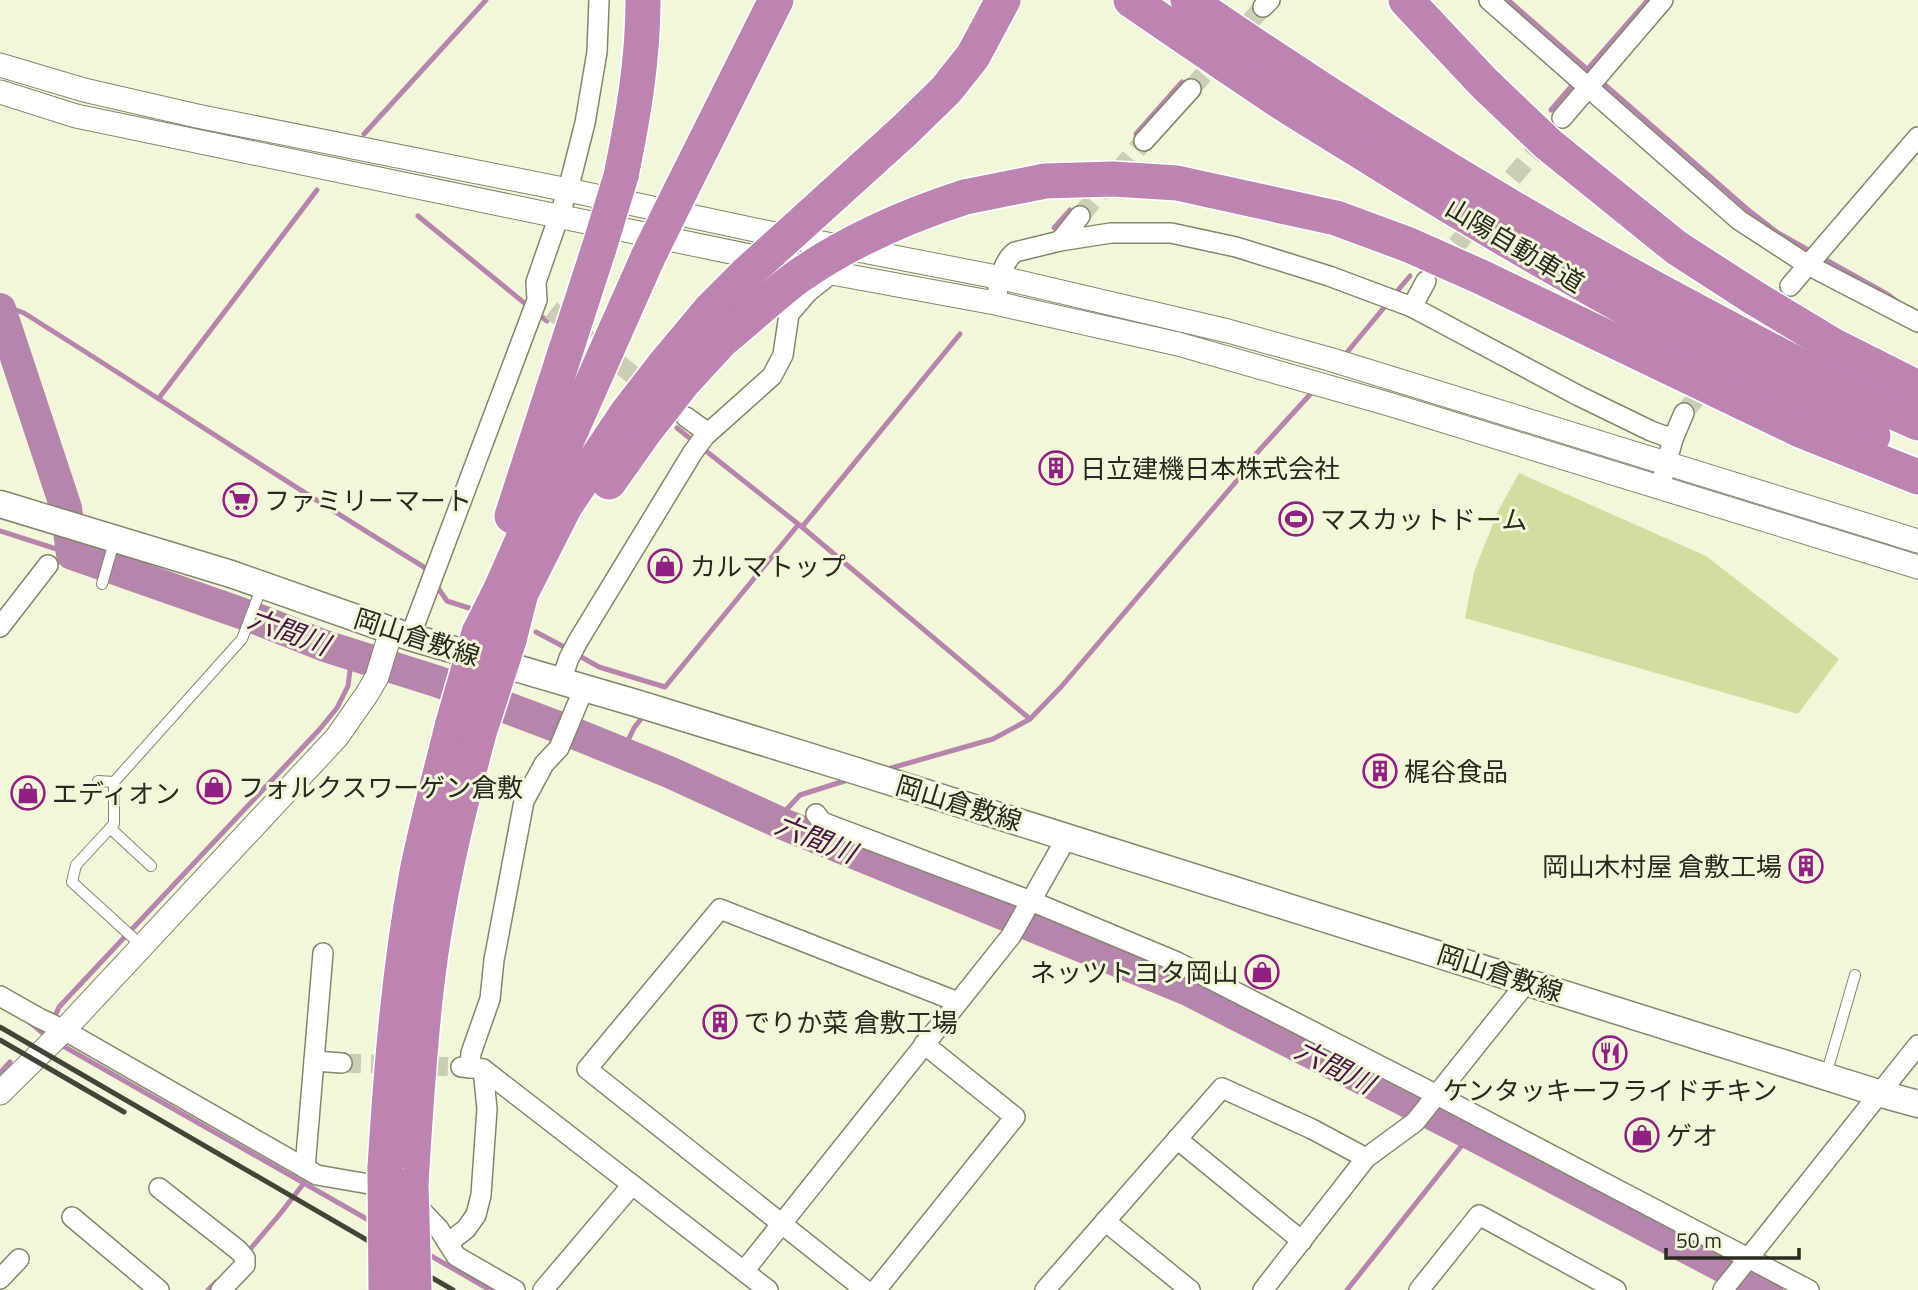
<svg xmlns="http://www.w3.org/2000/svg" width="1918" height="1290" font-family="'Titillium Web','Noto Sans JP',sans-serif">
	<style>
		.green { fill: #d5dca0 }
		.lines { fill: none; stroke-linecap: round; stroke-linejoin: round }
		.stream { stroke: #b685ac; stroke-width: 5 }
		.river { stroke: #b685ac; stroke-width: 32 }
		.minor-tunnel { stroke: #cbceb5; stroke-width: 19; stroke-dasharray: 19 10; stroke-linecap: butt }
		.service-casing { stroke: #83866c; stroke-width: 12 }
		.minor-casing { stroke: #83866c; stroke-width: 22 }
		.tertiary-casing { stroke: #83866c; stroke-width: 25 }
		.secondary-casing { stroke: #83866c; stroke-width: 29 }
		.motorway-casing { stroke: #fff; stroke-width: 38 }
		.service { stroke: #fff; stroke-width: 10 }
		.minor { stroke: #fff; stroke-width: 19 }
		.tertiary { stroke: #fff; stroke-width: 23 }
		.secondary { stroke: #fff; stroke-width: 26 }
		.motorway { stroke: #bd83b1; stroke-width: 35 }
		.rail { stroke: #434437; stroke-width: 5 }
		.motorway-bridge-casing { stroke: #fff; stroke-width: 38; stroke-linecap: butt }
		.motorway-bridge { stroke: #bd83b1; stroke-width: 35 }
		.labels { text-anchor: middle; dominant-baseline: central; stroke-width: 6; stroke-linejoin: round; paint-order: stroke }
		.street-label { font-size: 26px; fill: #292a1f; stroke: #f3f7da }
		.poi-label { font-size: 26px; fill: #292a1f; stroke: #f3f7da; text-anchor: start }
		.water-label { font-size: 28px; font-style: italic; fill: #4f1547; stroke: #f3f7da }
	</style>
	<rect width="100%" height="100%" fill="#f3f7da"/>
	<path class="green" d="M1519 473 1706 556 1839 659 1798 714 1465 618 1474 572 1498 511Z"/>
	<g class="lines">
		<g class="stream">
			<path d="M1508 0 1747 209 1778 233 1887 294 1899 303"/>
			<path d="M1586 71 1648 0"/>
			<path d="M1551 110 1576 81"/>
			<path d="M364 134 486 0"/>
			<path d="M1136 134 1182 82"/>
			<path d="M418 216 528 306"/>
			<path d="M1054 228 1070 210"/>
			<path d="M1393 296 1410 276"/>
			<path d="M0 304 24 313C158 397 289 485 424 567L428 574"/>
			<path d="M536 312 547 321"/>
			<path d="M1344 356 1387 304"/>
			<path d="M159 398 317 190"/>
			<path d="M677 428 802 527 1030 719"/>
			<path d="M802 527 960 334"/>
			<path d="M0 531 72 554"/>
			<path d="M436 585 447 601 469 608"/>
			<path d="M536 632 568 649"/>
			<path d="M576 654 599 667 665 687 798 525"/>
			<path d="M622 753 634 728 644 715"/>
			<path d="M884 770 993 739 1030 719 1061 687 1240 477 1245 466 1315 389"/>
			<path d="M783 824 787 809 800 795 851 779"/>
			<path d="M53 1021 59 1007 319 730 337 708 348 686 352 655"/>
			<path d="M30 1023C37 1027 42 1034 50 1038"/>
			<path d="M58 1043 372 1222"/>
			<path d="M0 1073 10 1062"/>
			<path d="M426 1253 490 1290"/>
			<path d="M246 1254 280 1214 304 1183"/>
			<path d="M208 1290 216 1282"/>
			<path d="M1347 1290 1471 1134"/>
		</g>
		<path class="river" d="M0 309 66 508 72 554 252 617 325 646 439 682 566 730 669 772 783 824 1188 990 1471 1134 1767 1290"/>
		<g class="minor-tunnel">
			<path d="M1191 89 1263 7"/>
			<path d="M1080 216 1144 141"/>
			<path d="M1438 267 1549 134"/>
			<path d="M551 310 653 391"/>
			<path d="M1684 413 1712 379"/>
			<path d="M342 1063 461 1067"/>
		</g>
		<defs>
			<g id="service">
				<path d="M102 584 115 539"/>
				<path d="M98 781 114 782"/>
				<path d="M110 828 151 866"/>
				<path d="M142 946 72 882 76 865 114 824V782L242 639 262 586"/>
				<path d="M1826 1075 1855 975"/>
			</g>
			<g id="minor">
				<path d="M1489 0 1739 220 1808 265 1918 322"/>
				<path d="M1263 7 1270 0"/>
				<path d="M1562 118 1663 0"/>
				<path d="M1144 141 1191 89"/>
				<path d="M1060 241 1080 216"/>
				<path d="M1790 286 1918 137"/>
				<path d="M995 303C999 287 1001 262 1015 252L1060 241 1111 233H1171L1236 247 1329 276 1412 307 1579 396 1651 431 1673 439 1663 476"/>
				<path d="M1412 307 1426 281"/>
				<path d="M686 417 708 433"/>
				<path d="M1673 439 1684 413"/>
				<path d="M0 627 48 565"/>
				<path d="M410 637 537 300 536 282 568 190 585 123 597 52 599 0"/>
				<path d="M561 681 569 658 578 641 693 452 705 436 772 376 783 355 789 314 808 292 832 273"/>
				<path d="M816 814 822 822 1031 901 1177 962 1437 1095 1809 1290"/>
				<path d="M0 996 39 1018 64 1030 317 1175 392 1188 418 1207 439 1229 456 1256 515 1290"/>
				<path d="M314 1061 342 1063"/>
				<path d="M461 1067 483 1069 768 1290"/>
				<path d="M470 1068 471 1053 490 999 494 960 524 801 544 764 559 748 584 688"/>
				<path d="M1177 1139 1302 1241"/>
				<path d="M305 1168 323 953"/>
				<path d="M159 1188 238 1250 245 1258V1265L221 1290"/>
				<path d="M72 1217 159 1290"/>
				<path d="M1105 1221 1190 1290"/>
				<path d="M448 1243 466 1229 476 1215 481 1195 487 1109 483 1069"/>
				<path d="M744 1271 1011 936 1067 837"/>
				<path d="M0 1279 19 1259"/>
				<path d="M543 1290 632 1185"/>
				<path d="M865 1290 587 1069 720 909 958 1002"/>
				<path d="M876 1290 1015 1117 924 1044"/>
				<path d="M1045 1290 1222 1088 1312 1129 1366 1158"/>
				<path d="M1263 1290 1366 1158 1415 1122 1527 982"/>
				<path d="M1419 1290 1479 1215 1616 1290"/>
				<path d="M1723 1290 1918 1045"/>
			</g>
			<g id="tertiary">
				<path d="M0 65 84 90 197 116 568 190 760 231 1002 278 1228 331 1329 359 1918 541"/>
				<path d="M0 92 76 116 832 273 995 303 1178 344 1392 405 1918 567"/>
				<path d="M0 1093 64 1030 337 737 367 694 377 677 391 631"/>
			</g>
			<path id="secondary" d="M0 504 231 574 410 637 639 704 850 769 1878 1093 1918 1104"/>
			<g id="motorway">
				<path d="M1131 0C1182 35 1233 70 1284 104 1320 127 1356 148 1392 171 1548 267 1708 357 1873 436"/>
				<path d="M1188 0C1353 114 1523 219 1700 313 1771 351 1844 390 1918 423"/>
				<path d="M1406 0 1484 83 1548 144 1677 248 1753 297 1834 346 1918 388"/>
				<path d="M621 176C633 117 643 61 643 0"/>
				<path d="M681 190 776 0"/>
				<path d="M965 197 1045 181 1113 179 1177 183 1336 218 1409 245 1481 277 1800 430 1918 477"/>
				<path d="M609 482 645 431 685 380 722 340"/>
				<path d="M512 516 599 248"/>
				<path d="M479 633 500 591 648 257"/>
				<path d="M509 640 521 593 565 506 627 413 665 364 711 309"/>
				<path d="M385 1168C391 1069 399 970 417 872 427 822 441 772 453 723"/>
				<path d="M411 1184C415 1117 419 1050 427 983 437 898 457 815 479 733"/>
			</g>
		</defs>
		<use href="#service" class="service-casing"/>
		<use href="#minor" class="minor-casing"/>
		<use href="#tertiary" class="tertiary-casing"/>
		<use href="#secondary" class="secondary-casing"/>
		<use href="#motorway" class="motorway-casing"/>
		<use href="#service" class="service"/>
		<use href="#minor" class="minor"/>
		<use href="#tertiary" class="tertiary"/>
		<use href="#secondary" class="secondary"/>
		<use href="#motorway" class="motorway"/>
		<g class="rail">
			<path d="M0 1027 453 1290"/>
			<path d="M0 1040 124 1112"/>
		</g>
		<defs>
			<g id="motorway-bridge">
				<path d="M599 248 621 176"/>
				<path d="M648 257 681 190"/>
				<path d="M711 309 745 275 905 130 946 90 973 56 1003 0"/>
				<path d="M722 340C747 320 771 297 796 278 847 242 906 216 965 197"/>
				<path d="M453 723 479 633"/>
				<path d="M479 733 509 640"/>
				<path d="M385 1168 386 1290"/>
				<path d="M411 1184 414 1290"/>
			</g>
		</defs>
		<use href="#motorway-bridge" class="motorway-bridge-casing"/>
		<use href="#motorway-bridge" class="motorway-bridge"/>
	</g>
	<defs>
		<symbol id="building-ring" viewBox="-11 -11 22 22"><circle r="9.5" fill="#f3f7da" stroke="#902082" stroke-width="1.5"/><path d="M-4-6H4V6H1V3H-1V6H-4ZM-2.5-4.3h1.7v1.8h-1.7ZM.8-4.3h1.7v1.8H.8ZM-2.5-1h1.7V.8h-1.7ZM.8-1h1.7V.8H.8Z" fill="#902082"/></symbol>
		<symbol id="supermarket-ring" viewBox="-11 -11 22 22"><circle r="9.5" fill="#f3f7da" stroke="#902082" stroke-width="1.5"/><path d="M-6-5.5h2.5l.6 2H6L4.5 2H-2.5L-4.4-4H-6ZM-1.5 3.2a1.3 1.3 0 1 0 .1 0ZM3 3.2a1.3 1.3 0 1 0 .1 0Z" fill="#902082"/></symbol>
		<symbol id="stadium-ring" viewBox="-11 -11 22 22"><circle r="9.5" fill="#f3f7da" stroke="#902082" stroke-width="1.5"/><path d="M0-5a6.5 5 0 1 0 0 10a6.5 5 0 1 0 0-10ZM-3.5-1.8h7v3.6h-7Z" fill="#902082"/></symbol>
		<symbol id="shop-ring" viewBox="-11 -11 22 22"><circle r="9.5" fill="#f3f7da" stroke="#902082" stroke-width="1.5"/><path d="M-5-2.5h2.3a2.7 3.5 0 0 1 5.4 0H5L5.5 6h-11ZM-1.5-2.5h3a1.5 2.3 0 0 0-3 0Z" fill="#902082"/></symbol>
		<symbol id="restaurant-ring" viewBox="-11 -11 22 22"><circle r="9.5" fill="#f3f7da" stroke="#902082" stroke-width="1.5"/><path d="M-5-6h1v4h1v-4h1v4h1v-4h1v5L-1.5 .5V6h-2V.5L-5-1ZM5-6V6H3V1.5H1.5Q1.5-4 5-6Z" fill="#902082"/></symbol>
	</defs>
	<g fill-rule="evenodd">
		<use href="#building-ring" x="1037" y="449" width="38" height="38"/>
		<use href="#supermarket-ring" x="221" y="481" width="38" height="38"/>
		<use href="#stadium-ring" x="1277" y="500" width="38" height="38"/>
		<use href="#shop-ring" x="646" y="547" width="38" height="38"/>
		<use href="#building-ring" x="1361" y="752" width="38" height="38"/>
		<use href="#shop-ring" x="195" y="768" width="38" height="38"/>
		<use href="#shop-ring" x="9" y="774" width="38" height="38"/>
		<use href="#building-ring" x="1787" y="847" width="38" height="38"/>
		<use href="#shop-ring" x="1243" y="953" width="38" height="38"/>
		<use href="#building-ring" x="701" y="1003" width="38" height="38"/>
		<use href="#restaurant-ring" x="1591" y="1034" width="38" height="38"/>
		<use href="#shop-ring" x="1623" y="1116" width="38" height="38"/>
	</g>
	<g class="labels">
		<g class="street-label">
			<text transform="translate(1515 245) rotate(31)">山陽自動車道</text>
			<text transform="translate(417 637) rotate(18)">岡山倉敷線</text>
			<text transform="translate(959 803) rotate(17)">岡山倉敷線</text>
			<text transform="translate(1500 973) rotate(18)">岡山倉敷線</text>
		</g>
		<g class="poi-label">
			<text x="1080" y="468">日立建機日本株式会社</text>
			<text x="264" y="500">ファミリーマート</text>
			<text x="1320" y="519">マスカットドーム</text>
			<text x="690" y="566">カルマトップ</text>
			<text x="1404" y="771">梶谷食品</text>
			<text x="238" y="787">フォルクスワーゲン倉敷</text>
			<text x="52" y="793">エディオン</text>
			<text x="1782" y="866" text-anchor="end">岡山木村屋 倉敷工場</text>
			<text x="1238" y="972" text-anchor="end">ネッツトヨタ岡山</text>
			<text x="744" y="1022">でりか菜 倉敷工場</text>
			<text x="1610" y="1090" text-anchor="middle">ケンタッキーフライドチキン</text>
			<text x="1666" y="1135">ゲオ</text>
		</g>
		<g class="water-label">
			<text transform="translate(289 631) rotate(20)">六間川</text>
			<text transform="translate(816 838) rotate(22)">六間川</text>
			<text transform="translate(1335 1066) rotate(27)">六間川</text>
		</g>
	</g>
	<path d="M1666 1248v10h133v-10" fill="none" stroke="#292a1f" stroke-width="3.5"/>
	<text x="1676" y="1248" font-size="21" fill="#292a1f" stroke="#f3f7da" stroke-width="5" paint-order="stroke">50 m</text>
</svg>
